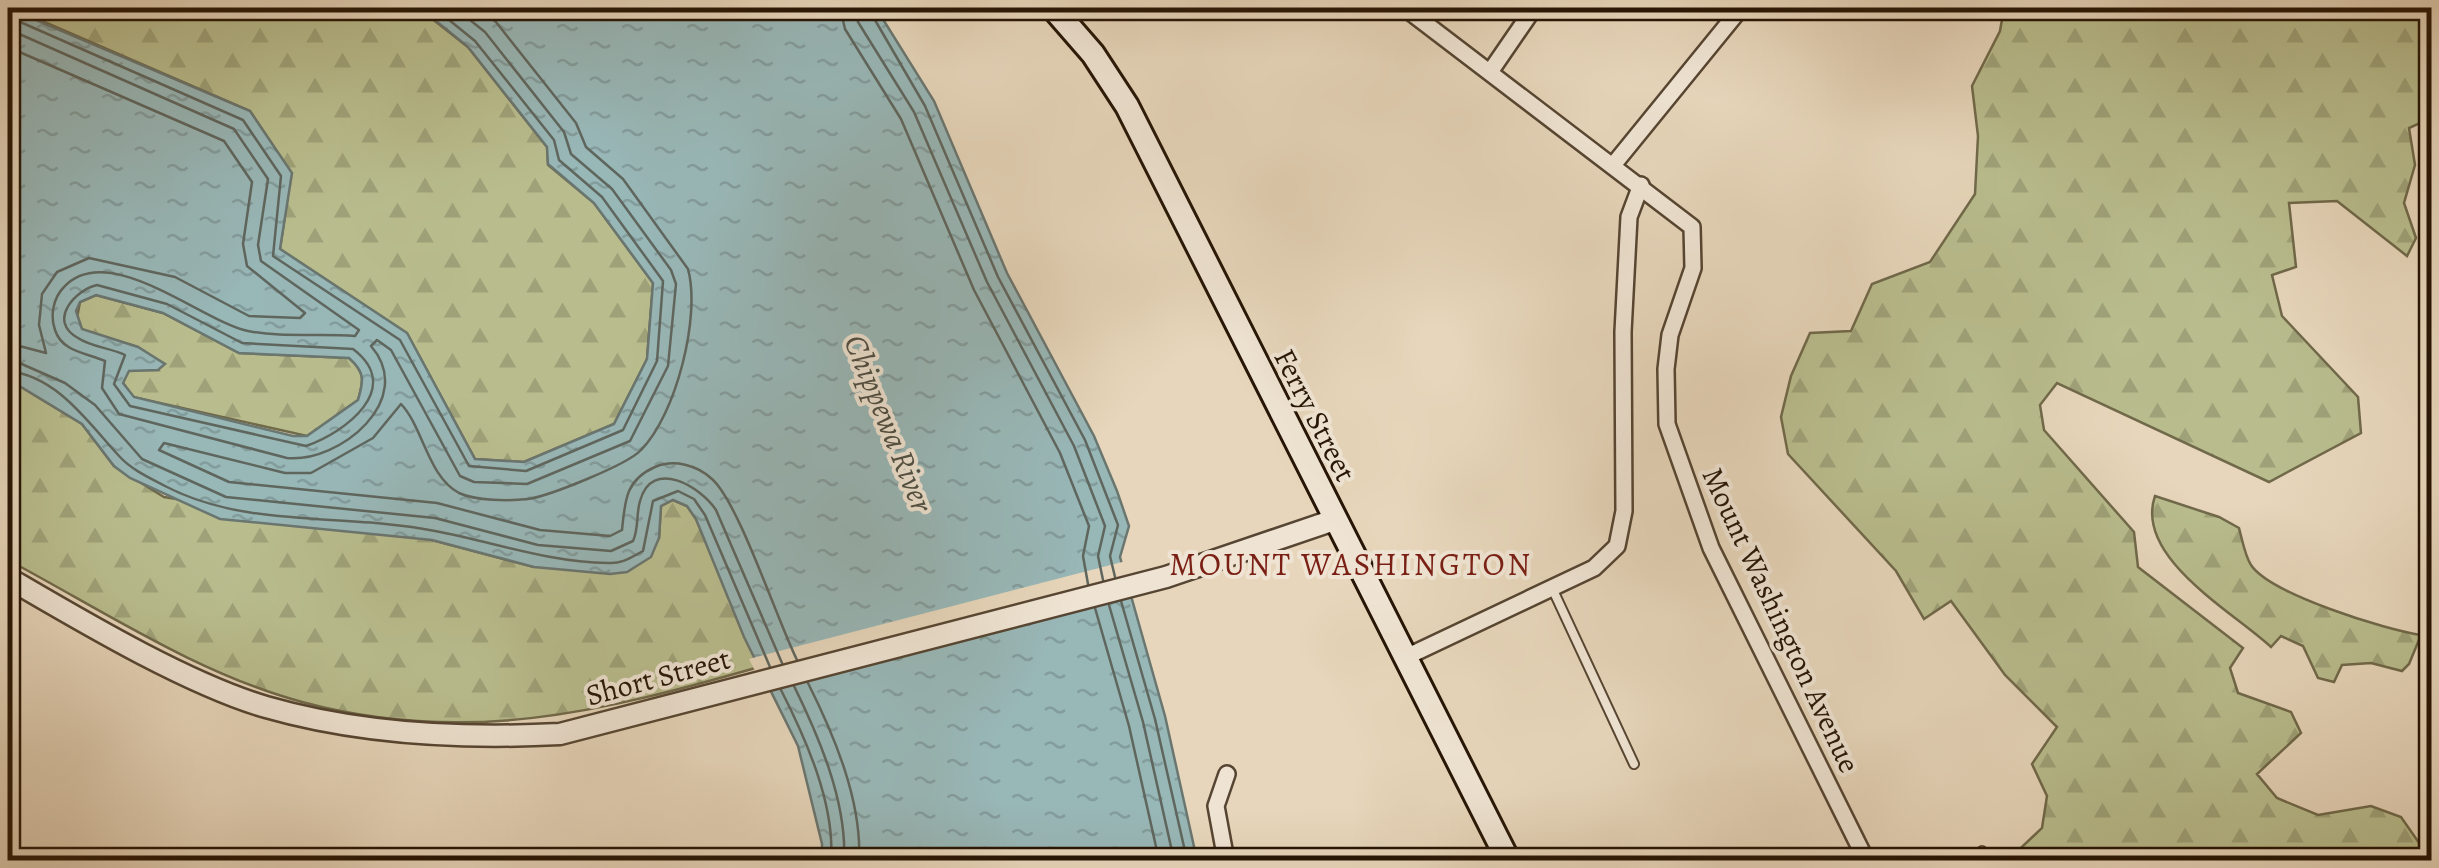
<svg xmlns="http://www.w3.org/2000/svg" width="2439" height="868" font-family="Alegreya,serif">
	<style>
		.forest { fill: url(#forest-firs); stroke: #70694a; stroke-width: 2.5 }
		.water { fill: url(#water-ripples); stroke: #6a7670; stroke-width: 2.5; fill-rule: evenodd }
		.pier { fill: #e7d6bb }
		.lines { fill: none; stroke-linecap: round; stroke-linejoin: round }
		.shore { stroke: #5f665e; stroke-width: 2.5 }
		.service-casing { stroke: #564532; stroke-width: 12 }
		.minor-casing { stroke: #564532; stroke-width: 20 }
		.tertiary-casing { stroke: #564532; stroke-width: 25 }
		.secondary-casing { stroke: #261505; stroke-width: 28 }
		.service { stroke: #efe4d3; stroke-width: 8 }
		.minor { stroke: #efe4d3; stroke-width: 15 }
		.tertiary { stroke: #efe4d3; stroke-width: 20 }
		.secondary { stroke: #efe4d3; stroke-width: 22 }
		.labels { text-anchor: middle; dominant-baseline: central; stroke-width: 8; stroke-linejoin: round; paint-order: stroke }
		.street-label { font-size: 30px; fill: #261505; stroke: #efe4d3 }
		.water-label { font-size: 32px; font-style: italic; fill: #4e4e43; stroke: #efe4d3 }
		.neighbourhood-label { font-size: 32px; letter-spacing: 2.5px; fill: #7a1f14; stroke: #efe4d3 }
	</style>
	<defs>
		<pattern id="forest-firs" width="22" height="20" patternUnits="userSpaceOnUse" patternTransform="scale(2.5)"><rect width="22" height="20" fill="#b9bd8e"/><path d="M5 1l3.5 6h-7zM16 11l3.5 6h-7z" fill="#9fa279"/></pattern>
		<pattern id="water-ripples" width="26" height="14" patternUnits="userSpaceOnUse" patternTransform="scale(2.5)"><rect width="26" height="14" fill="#98b7b7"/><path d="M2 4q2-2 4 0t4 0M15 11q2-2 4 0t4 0" fill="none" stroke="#839c9c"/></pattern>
	</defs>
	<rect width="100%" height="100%" fill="#e7d6bb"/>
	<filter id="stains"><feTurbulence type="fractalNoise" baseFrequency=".002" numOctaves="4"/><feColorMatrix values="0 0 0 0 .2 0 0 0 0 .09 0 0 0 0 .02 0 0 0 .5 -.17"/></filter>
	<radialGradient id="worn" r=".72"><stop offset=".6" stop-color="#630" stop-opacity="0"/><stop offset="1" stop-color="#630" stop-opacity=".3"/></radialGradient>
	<g class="forest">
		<path d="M12 8H433L431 18 468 47 547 147 548 165 594 203 653 283 647 359 614 424 524 462 475 459 407 333 280 249 291 173 250 111Z"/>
		<path d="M2004 8H2431V118L2409 128 2415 165 2404 203 2416 238 2407 256 2337 201 2289 203 2296 267 2272 275 2282 316 2358 397 2361 433 2269 482 2057 383 2040 405 2044 430 2134 532 2138 567 2243 648 2230 668 2238 693 2291 712 2301 733 2257 774 2277 798 2318 815 2371 806 2401 817 2431 860H2008L2042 828 2047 796 2032 764 2057 727 2005 675 1951 601 1924 619 1896 571 1788 454 1781 417 1791 376 1810 333 1851 331 1872 284 1930 262 1975 194 1978 136 1972 86 2000 31Z"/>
		<path d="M96 295 163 313 239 353 349 358C365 372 364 380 358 400L307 436 133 397 123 383 128 370H158L138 347 82 330 76 323 80 302Z"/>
		<path d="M8 379 82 424 114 466 164 497 432 540 534 567 659 538 661 506 673 500 687 506 696 519 759 667C602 712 465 746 302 702 198 674 102 610 8 560Z"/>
		<path d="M2155 496 2219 517 2239 528C2242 539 2245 556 2251 565 2270 594 2386 630 2421 635L2409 664 2402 671 2371 663 2342 665 2334 682 2318 678 2303 646 2281 636 2271 647C2232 611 2134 557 2155 496Z"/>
	</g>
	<path class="water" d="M8 8 250 111 292 173 280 249 407 333 475 459 524 462 614 424 647 359 653 283 594 203 548 164 547 147 468 47 431 17 433 8H876L934 101 1007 273 1094 436 1117 491 1129 526 1120 557 1165 716 1197 860H822V844L798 746 744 637 696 519 687 506 673 500 661 506 659 538 651 557 627 572 610 574 534 567 432 540 220 519 130 478 114 466 82 424 8 379ZM96 295 163 313 239 353 349 358C365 372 364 380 358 400L307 436H293L134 397 123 383 129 371 158 370 165 364 138 347 82 329 76 311 80 302Z"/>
	<path class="pier" d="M1126 561 1135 596 766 693 749 659Z"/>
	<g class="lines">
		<g class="shore">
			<path d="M11 8 18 21 243 120 281 176 273 256 400 340 469 466 526 471 623 430 657 361 663 281 602 197 559 160 554 140 475 41 443 15 442 8"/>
			<path d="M478 8 496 22 576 123 586 147 623 179 688 269C701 316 676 415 641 450 627 465 549 496 528 499 509 501 476 501 459 493 428 477 423 427 401 404L373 438 311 473H285L164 443 159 450 229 482 437 503 540 530 610 536 622 530C625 502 625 480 655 467 674 459 697 465 712 479 739 503 777 620 797 660"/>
			<path d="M840 8 845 29 901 119 974 290 1060 453 1089 526 1083 556 1088 584"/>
			<path d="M855 8 858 22 914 112 987 282 1074 446 1105 526 1098 556 1103 580"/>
			<path d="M868 8 925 106 998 277 1085 440 1118 525 1110 556 1115 577"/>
			<path d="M8 29 234 129 268 179 258 245 261 261 359 330 355 336C320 333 282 338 248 331 203 322 108 239 64 287 53 298 50 316 55 330 62 352 87 353 105 361L102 388 119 414 287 458C340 463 417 399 371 346L377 340 391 350 460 476 474 482 527 484 630 441 668 366 676 284 671 270 612 189 571 154 564 132 485 32 455 8"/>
			<path d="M8 47 224 141 252 182 243 244 247 266 305 313 300 318 249 316 175 277 89 258 57 272 42 294 39 325 46 353 8 343"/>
			<path d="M97 285 167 304 242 343 353 349C404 388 346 432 306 446L130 406 114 384 125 355C111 348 91 347 78 338 47 321 75 290 97 285Z"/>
			<path d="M8 358 65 383 95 405 142 459 226 497 435 518 538 545 611 551 633 541C639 528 636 514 640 501 652 457 701 487 716 510L782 663"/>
			<path d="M8 371C58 376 89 424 120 457 132 470 150 478 165 486 247 529 346 513 435 531 494 542 547 562 608 563 622 564 630 558 643 551L653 501 678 491 694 499 705 515 770 667"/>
			<path d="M1121 601 1155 719 1187 860"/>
			<path d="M1109 605 1143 722 1174 860"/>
			<path d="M1095 608 1129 726 1159 860"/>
			<path d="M808 683C834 735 862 801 859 860"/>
			<path d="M794 686C819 737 847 802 844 860"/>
			<path d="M781 690C806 739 835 804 831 860"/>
		</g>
		<defs>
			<g id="service">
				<path d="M1552 588 1634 764"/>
				<path d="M1973 860 1982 851"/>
			</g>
			<g id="minor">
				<path d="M1405 8 1692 227 1693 268 1670 335 1666 369 1667 424 1711 548 1866 860"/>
				<path d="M1490 72 1534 8"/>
				<path d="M1614 164 1741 8"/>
				<path d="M1404 658 1594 568 1617 546 1624 511 1623 332 1629 217 1641 185"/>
				<path d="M1226 860 1216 806 1227 774"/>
			</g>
			<path id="tertiary" d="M8 578C80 620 187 684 266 707 360 734 463 739 560 734L1166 577 1334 520"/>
			<path id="secondary" d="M1053 8 1093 54 1127 106 1508 860"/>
		</defs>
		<use href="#service" class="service-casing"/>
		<use href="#minor" class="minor-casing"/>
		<use href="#tertiary" class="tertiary-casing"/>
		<use href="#secondary" class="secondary-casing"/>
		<use href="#service" class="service"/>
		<use href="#minor" class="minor"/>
		<use href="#tertiary" class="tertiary"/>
		<use href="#secondary" class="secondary"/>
	</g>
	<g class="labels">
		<g class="street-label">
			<text transform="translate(1315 415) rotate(63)">Ferry Street</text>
			<text transform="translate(1781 620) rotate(65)">Mount Washington Avenue</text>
			<text transform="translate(658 677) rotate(-15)">Short Street</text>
		</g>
		<g class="water-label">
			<text transform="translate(889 423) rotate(68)">Chippewa River</text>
		</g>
		<g class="neighbourhood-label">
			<text x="1351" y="564">MOUNT WASHINGTON</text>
		</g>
	</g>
	<rect width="2439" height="868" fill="none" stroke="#e7d6bb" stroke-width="40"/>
	<rect x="10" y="10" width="2419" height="848" fill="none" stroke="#261505" stroke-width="5"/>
	<rect x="20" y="20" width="2399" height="828" fill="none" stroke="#261505" stroke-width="2.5"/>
	<rect width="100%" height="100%" filter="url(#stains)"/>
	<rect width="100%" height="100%" fill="url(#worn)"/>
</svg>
